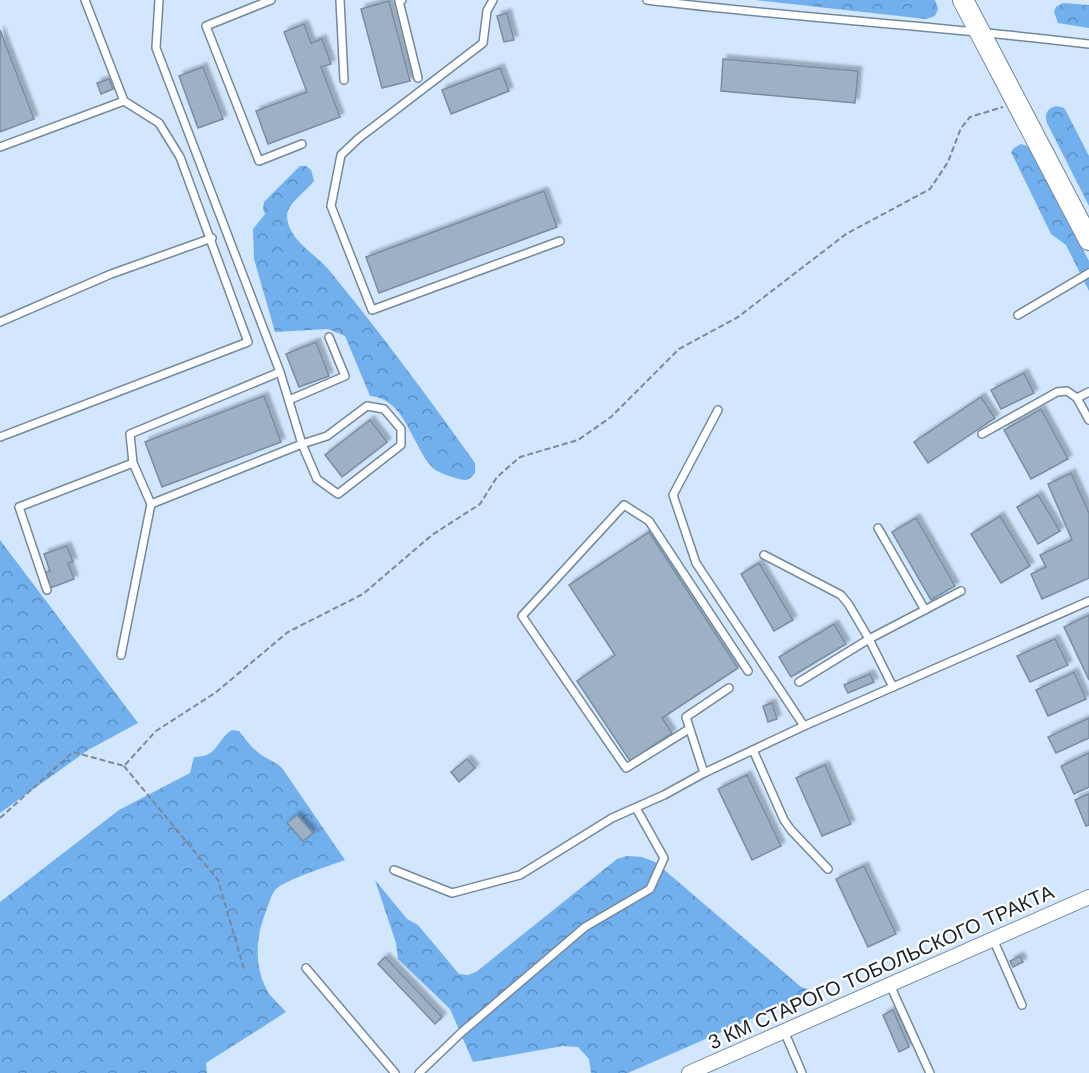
<svg xmlns="http://www.w3.org/2000/svg" width="1089" height="1073" font-family="Arial,sans-serif">
	<style>
		.forest { fill: url(#forest-crowns) }
		.building { fill: #9db1c6; stroke: #798ca0; stroke-width: 1.5; filter: url(#shadow) }
		.lines { fill: none; stroke-linecap: round; stroke-linejoin: round }
		.lane-casing { stroke: #74889c; stroke-width: 10 }
		.street-casing { stroke: #74889c; stroke-width: 16 }
		.secondary-casing { stroke: #74889c; stroke-width: 22 }
		.path { stroke: #7a8999; stroke-width: 2; stroke-dasharray: 6 3; stroke-linecap: butt }
		.lane { stroke: #fff; stroke-width: 7 }
		.street { stroke: #fff; stroke-width: 14 }
		.secondary { stroke: #fff; stroke-width: 20 }
		.labels { text-anchor: middle; dominant-baseline: central; stroke-width: 4.5; stroke-linejoin: round; paint-order: stroke }
		.street-label { font-size: 20px; fill: #1a222a; stroke: #fff }
	</style>
	<defs>
		<pattern id="forest-crowns" width="20" height="18" patternUnits="userSpaceOnUse" patternTransform="scale(1.5)"><rect width="20" height="18" fill="#71afed"/><path d="M2 6a3 3 0 1 1 6 0M12 15a3 3 0 1 1 6 0" fill="none" stroke="#5c8ec0"/></pattern>
		<filter id="shadow"><feDropShadow dx="4" dy="-4" stdDeviation="1.5" flood-color="#0004"/></filter>
	</defs>
	<rect width="100%" height="100%" fill="#d2e7fe"/>
	<g class="forest">
		<path d="M755 0H935L938 9 935 16 926 19Z"/>
		<path d="M1063 3 1089 5V28L1058 23 1054 12 1056 7Z"/>
		<path d="M1057 106 1064 108 1067 113 1089 156V206L1047 123C1044 114 1047 108 1057 106Z"/>
		<path d="M1021 144 1027 146 1032 152 1089 261V291L1066 245 1051 234 1011 152 1014 148Z"/>
		<path d="M300 166H306L311 170 314 181C307 191 286 204 287 217 289 241 316 254 329 270 380 332 428 397 475 463V473C472 477 469 480 464 480 457 479 438 473 433 468 411 445 406 399 370 396L345 336 328 329 275 332 254 259 253 229 265 214 263 209 264 202Z"/>
		<path d="M0 540 138 723 88 750 0 813Z"/>
		<path d="M232 730 239 731C245 739 252 748 260 754 268 760 275 761 282 768L345 860C331 865 285 880 276 889 271 894 268 907 265 914 255 940 254 971 270 995 275 1001 281 1006 286 1012L206 1063 207 1073H0V902L119 810 190 773 194 757C219 757 215 741 232 730Z"/>
		<path d="M627 856 642 857 655 862 801 987 815 991 628 1073H591L589 1059 578 1047 563 1046 473 1062 450 1009 398 959 396 943 375 880 407 919 418 925 459 974 468 975 476 972 617 859Z"/>
	</g>
	<g class="building">
		<path d="M389 1 410 81 382 88 361 9Z"/>
		<path d="M507 13 514 40 504 42 497 16Z"/>
		<path d="M304 24 311 43 322 39 331 64 321 67 340 117 268 144 256 111 307 92 284 32Z"/>
		<path d="M0 30 34 119 0 132Z"/>
		<path d="M723 59 858 71 855 103 721 91Z"/>
		<path d="M203 67 223 119 198 128 179 76Z"/>
		<path d="M500 68 509 91 451 114 442 90Z"/>
		<path d="M109 79 113 89 101 94 97 83Z"/>
		<path d="M544 191 557 227 379 293 366 257Z"/>
		<path d="M316 342 329 376 299 387 286 354Z"/>
		<path d="M1024 373 1034 393 1001 409 991 390Z"/>
		<path d="M264 396 281 442 162 487 145 442Z"/>
		<path d="M981 397 995 418 928 463 914 442Z"/>
		<path d="M1041 409 1068 459 1031 479 1004 430Z"/>
		<path d="M370 420 387 442 342 477 325 455Z"/>
		<path d="M1071 473 1089 513V578L1042 599 1031 574 1046 567 1040 555 1072 540 1048 484Z"/>
		<path d="M1038 495 1060 531 1038 544 1017 507Z"/>
		<path d="M1000 516 1030 566 1001 583 971 534Z"/>
		<path d="M916 518 955 586 931 600 892 532Z"/>
		<path d="M649 532 738 668 662 718 672 733 630 761 577 681 615 655 569 585Z"/>
		<path d="M67 546 73 562 68 563 74 579 50 588 44 573 50 571 44 554Z"/>
		<path d="M759 563 793 620 774 631 741 574Z"/>
		<path d="M1089 615V680L1064 627Z"/>
		<path d="M834 624 846 644 791 677 779 657Z"/>
		<path d="M1055 639 1068 665 1030 682 1017 656Z"/>
		<path d="M1074 672 1086 699 1048 716 1036 690Z"/>
		<path d="M870 674 874 682 848 693 844 685Z"/>
		<path d="M772 703 777 719 768 722 763 706Z"/>
		<path d="M1089 718V738L1056 753 1048 737Z"/>
		<path d="M1089 753V787L1074 794 1061 766Z"/>
		<path d="M467 759 475 768 459 782 451 772Z"/>
		<path d="M825 765 851 824 822 836 796 778Z"/>
		<path d="M747 775 781 846 752 860 718 789Z"/>
		<path d="M1089 794V825L1086 826 1075 800Z"/>
		<path d="M297 815 313 833 303 841 287 823Z"/>
		<path d="M864 866 896 934 868 947 836 879Z"/>
		<path d="M1020 956 1023 962 1013 967 1010 961Z"/>
		<path d="M385 957 442 1017 435 1024 378 964Z"/>
		<path d="M893 1010 909 1047 899 1052 883 1015Z"/>
	</g>
	<g class="lines">
		<defs>
			<g id="lane">
				<path d="M159 0 156 48 280 372 130 434 133 463 151 504 302 444 327 436 367 406 384 409 401 429V445L338 494 317 479 302 444 280 372"/>
				<path d="M271 0 206 26 259 161 302 144"/>
				<path d="M340 0 344 80"/>
				<path d="M402 0 399 1 418 78"/>
				<path d="M493 0 487 11 483 43 359 138 341 155 331 206 372 310 560 241"/>
				<path d="M647 0C794 18 942 26 1089 44"/>
				<path d="M0 147 124 101 85 0"/>
				<path d="M1018 315 1089 273"/>
				<path d="M0 322 111 274 212 238"/>
				<path d="M1077 398 1089 420"/>
				<path d="M289 400 345 376 329 337"/>
				<path d="M718 410 673 495 696 563 804 726"/>
				<path d="M982 434 1057 392 1067 391 1077 398 1089 392"/>
				<path d="M0 437 248 342 180 157 159 123 124 101"/>
				<path d="M878 528 925 610"/>
				<path d="M764 555 841 595 849 605 869 639 799 682"/>
				<path d="M47 590 19 507 133 463"/>
				<path d="M121 655 151 504"/>
				<path d="M893 687 869 639 961 591"/>
				<path d="M729 688 686 717 704 773 804 726 1089 601"/>
				<path d="M689 729 626 768 522 616 624 505 649 521 748 671"/>
				<path d="M753 750 784 820 791 830 828 869"/>
				<path d="M394 870 452 893 520 875 612 818 664 795 704 773"/>
				<path d="M993 939 1022 1005"/>
				<path d="M306 968 395 1073"/>
				<path d="M890 985 930 1073"/>
				<path d="M784 1031 802 1073"/>
				<path d="M419 1073 463 1031 585 927 650 889 664 858 636 808"/>
			</g>
			<path id="street" d="M689 1073 1089 897"/>
			<path id="secondary" d="M963 0 1089 240"/>
		</defs>
		<use href="#lane" class="lane-casing"/>
		<use href="#street" class="street-casing"/>
		<use href="#secondary" class="secondary-casing"/>
		<g class="path">
			<path d="M124 766 218 880 244 969"/>
			<path d="M0 818 73 752 124 766 156 731 215 693 288 632 363 594 432 535 480 504 497 477 520 457 578 440 611 417 679 349 738 317 846 234 930 189 948 162 961 128 970 117 1003 107"/>
		</g>
		<use href="#lane" class="lane"/>
		<use href="#street" class="street"/>
		<use href="#secondary" class="secondary"/>
	</g>
	<g class="labels">
		<g class="street-label">
			<text transform="translate(881 967) rotate(-24)">3 КМ СТАРОГО ТОБОЛЬСКОГО ТРАКТА</text>
		</g>
	</g>
</svg>
